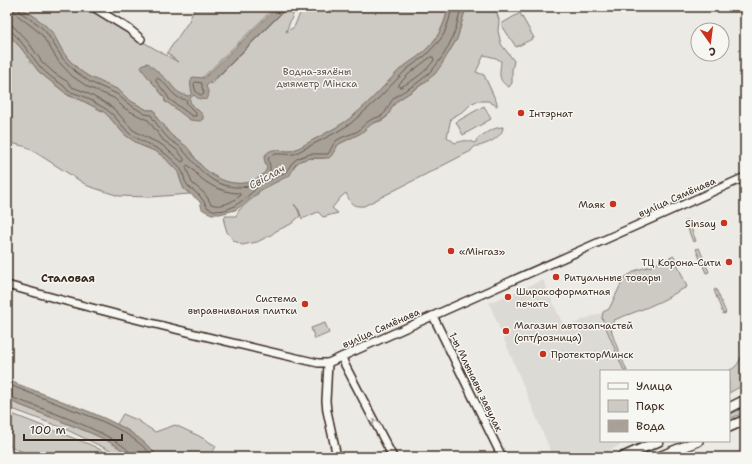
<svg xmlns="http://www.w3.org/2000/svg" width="752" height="464" font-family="'Shantell Sans',sans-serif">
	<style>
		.built { fill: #dcdad4 }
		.green { fill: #cdcac4; stroke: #847a71 }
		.water { fill: #a8a198; stroke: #7c7167 }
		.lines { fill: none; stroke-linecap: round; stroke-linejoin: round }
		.shore { stroke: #675a4f; stroke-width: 1 }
		.minor-casing { stroke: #3b2a1e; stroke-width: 10 }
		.major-casing { stroke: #3b2a1e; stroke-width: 12 }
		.minor { stroke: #f6f6f2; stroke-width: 7 }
		.major { stroke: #f6f6f2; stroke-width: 9 }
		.oneway { stroke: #989088 }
		.poi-dot { fill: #c8321e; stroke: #f6f6f2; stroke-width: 1.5 }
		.labels { text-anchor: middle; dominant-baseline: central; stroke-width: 3; stroke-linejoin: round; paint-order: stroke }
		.park-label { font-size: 10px; fill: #605248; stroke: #f6f6f2 }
		.poi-label { font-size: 10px; fill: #3b2a1e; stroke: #f6f6f2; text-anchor: start }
		.street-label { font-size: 10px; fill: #3b2a1e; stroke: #f6f6f2 }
		.water-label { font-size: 11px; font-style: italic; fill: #615449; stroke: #f6f6f2 }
		.neighbourhood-label { font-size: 11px; font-weight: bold; fill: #3b2a1e; stroke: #f6f6f2 }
	</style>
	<rect width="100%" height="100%" fill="#ebeae5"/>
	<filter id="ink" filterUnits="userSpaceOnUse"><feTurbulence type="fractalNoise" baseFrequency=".025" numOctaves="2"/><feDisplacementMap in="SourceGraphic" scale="8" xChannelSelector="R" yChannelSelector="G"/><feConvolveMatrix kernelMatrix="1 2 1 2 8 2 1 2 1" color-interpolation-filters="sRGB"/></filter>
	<g filter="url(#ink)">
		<path class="built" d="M543 280 564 327 601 313 624 371H601V441H628L621 444 600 457H553L489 303Z"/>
		<g class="green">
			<path d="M20 7H88L101 14 129 34 178 62 167 53 189 21 195 7H275L203 77H202L211 84 288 7H296L286 32 294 27 303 7H448C445 26 436 41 422 54 414 60 405 65 398 72 381 89 366 107 347 121 337 128 326 133 315 139 308 143 301 147 294 150 283 154 271 144 264 158L267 169C263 176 256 179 250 182 231 187 212 178 200 164 195 158 191 152 186 147 182 142 176 140 171 135 169 133 157 119 156 116 156 114 155 112 154 110H147L129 100 119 90 92 79 83 73 66 57 49 29 34 16Z"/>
			<path d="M466 7H495L499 20 498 31 501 44 514 61 512 70V83L509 87C497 80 500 74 501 61L496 58 484 55 476 72 484 75 497 103V106L488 101H478L472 103 464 111 451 118 447 137 455 143C463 141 467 139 474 143L476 142 477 139C484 134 494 127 503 127 503 136 490 143 482 145 481 146 477 146 476 146 474 147 472 149 471 151L364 206C351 207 351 203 346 193L341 197 332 208 338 213 323 217 318 212 302 219 299 210 294 204 298 210 300 216 291 224 276 231 271 235 257 242 242 245 233 240 227 232 224 222 225 216H236L239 210 258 194V192C266 185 276 183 285 177 291 174 293 165 300 161 309 156 323 161 330 156 334 153 336 147 339 144L361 133 371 124 381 121 387 117 392 107 397 101 423 84 431 77 438 69 457 39 461 25Z"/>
			<path d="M520 13 534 38 516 47 501 24Z"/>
			<path d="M7 33 21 48 39 72 69 96 81 100 104 112 110 118 124 134 128 137 140 145 157 152 165 158 178 172 184 189 190 194 150 197 119 196 88 186 27 147 7 142Z"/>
			<path d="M484 106 491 119 463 135 456 122Z"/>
			<path d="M688 220 696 241 693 242 685 221Z"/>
			<path d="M699 248 709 272 706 273 696 249Z"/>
			<path d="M674 256 687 287C677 291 669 298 659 302 645 309 629 314 614 320 614 321 612 325 611 326 610 333 624 363 627 371H624L602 318 603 312 609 309 624 278 637 270 651 266Z"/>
			<path d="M716 289 726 313 723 314 714 290Z"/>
			<path d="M325 323 329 333 315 339 311 328Z"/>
			<path d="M745 356V384L729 393V371H728C735 368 738 365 741 357Z"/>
			<path d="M7 400C30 409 53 418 76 427 96 435 115 442 130 457H119L113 452 63 428 7 407Z"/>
			<path d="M745 407V412L729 419V415Z"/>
			<path d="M7 412 91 445 109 454 114 457H35L7 445Z"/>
			<path d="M123 414 137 420 155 432 175 425 199 436 216 446 210 457H158C147 443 133 433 117 424Z"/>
		</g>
		<g class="water">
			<path d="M7 7H20L34 16 45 25 53 33 63 52 70 61 78 69 88 76 119 90 129 100 147 110H154C156 113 156 116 157 118 159 121 162 123 164 125 166 129 168 132 171 135 175 139 181 142 186 146 191 151 194 158 199 163 213 179 236 190 257 179 260 177 264 174 266 171 269 165 261 160 266 154 268 152 271 150 274 150 280 149 286 152 292 151 302 147 310 141 319 137 331 130 343 124 353 116 370 102 384 86 399 70 406 64 414 60 421 54 436 42 445 26 448 7H466L461 25 457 39 442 64 435 74 418 87 397 101 392 107 389 114 384 119 373 123 361 133 339 144 337 146 332 155 329 158H310L300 161 295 165 290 175 261 190 243 205 235 210 220 214H212L205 211 202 209 200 202 197 199 184 189 181 182 178 172 165 158 157 152 140 145 128 137 124 134 110 118 104 112 81 100 66 94 62 90 49 80 39 72 21 48 7 33Z"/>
			<path d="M277 7H287L218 76 206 86C208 91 210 95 207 99 201 100 198 99 194 95L190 98V102L203 115V119L200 121 190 120 168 103 165 102 164 97 143 71 141 67 143 64 148 63C154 69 161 74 167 80 175 88 176 94 189 96L192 93C191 88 189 82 193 77L204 78Z"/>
			<path d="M7 380C27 388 47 395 67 403 100 416 135 428 158 457H130C115 442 95 435 76 427 53 418 30 409 7 400Z"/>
		</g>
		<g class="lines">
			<g class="shore">
				<path d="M452 7 449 20 444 34 440 40 425 56 407 69 374 103 350 124 335 133 294 154C283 156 274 150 268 159 271 169 272 172 263 180V182H266L286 172 292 163 298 158 310 154H328C331 150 332 145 336 141 342 136 351 135 358 131 362 128 365 123 369 121 373 118 377 118 381 116 387 113 389 102 395 97 403 91 413 87 421 80 444 62 456 35 461 7"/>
				<path d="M7 25H12L15 28 29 43 42 62 54 73 68 82 72 87 85 92 109 105 116 111 133 130 144 136 162 145 182 162 184 161V159L178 151 163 140 148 120 143 118 124 108 114 98 88 87 72 76 59 62 42 35 34 28 17 15 14 11V7"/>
				<path d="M7 30 11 31 18 38 42 69 51 77 64 86 68 91 83 96 106 109 113 115 127 131 130 134 142 141 158 149 167 155 179 166 183 173 185 181 188 186 200 196 208 208C227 218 245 198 258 187V185L256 184C232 192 212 184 196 165 191 160 187 154 182 149 179 145 174 143 170 140 165 136 154 121 151 115L145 114 127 103 117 94 90 82 76 72 63 59 46 32 38 24 20 12 19 7"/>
				<path d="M431 57H433L434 60C426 72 414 80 401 87H399V84L410 73Z"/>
				<path d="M157 78C166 82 170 93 179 98 181 99 183 99 186 100L187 104 196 113V116H192L169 99 167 95 156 81V79Z"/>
				<path d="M196 82 202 83V87L204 93 203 95C196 95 195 90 194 84Z"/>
				<path d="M188 165C193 169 197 175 202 179 212 187 226 193 239 193L240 194V196C232 202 221 208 211 204L207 197 204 193 192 183 186 167Z"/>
				<path d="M7 384C27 392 48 400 68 408 98 419 132 431 153 457"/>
				<path d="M7 397H10C30 404 130 438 132 457"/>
			</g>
			<defs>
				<g id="minor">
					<path d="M93 7 129 29 141 39"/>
					<path d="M7 285C110 314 214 339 318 363H328C466 300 606 240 745 177"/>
					<path d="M433 316 502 457"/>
					<path d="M342 357 345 365 393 457"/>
					<path d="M328 363 326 401 327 411 337 457"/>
				</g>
				<g id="major">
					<path d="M729 408 745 400"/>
					<path d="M729 427 745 420"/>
					<path d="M623 457 659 441"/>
					<path d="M659 457 698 441"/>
				</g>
			</defs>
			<use href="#minor" class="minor-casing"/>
			<use href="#major" class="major-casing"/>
			<use href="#minor" class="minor"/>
			<use href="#major" class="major"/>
		</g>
		<defs><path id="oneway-chevron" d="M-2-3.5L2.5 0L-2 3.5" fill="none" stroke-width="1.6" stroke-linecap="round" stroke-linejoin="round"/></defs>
		<use class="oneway" href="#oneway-chevron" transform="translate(375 422) rotate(-118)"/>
	</g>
	<g class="poi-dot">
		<circle cx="521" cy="113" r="4"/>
		<circle cx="613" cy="204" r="4"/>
		<circle cx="724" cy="223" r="4"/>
		<circle cx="451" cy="251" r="4"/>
		<circle cx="729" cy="262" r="4"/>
		<circle cx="556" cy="277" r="4"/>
		<circle cx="508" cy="297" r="4"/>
		<circle cx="305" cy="304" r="4"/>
		<circle cx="506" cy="331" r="4"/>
		<circle cx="543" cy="354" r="4"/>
	</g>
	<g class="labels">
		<g class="park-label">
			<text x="317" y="71">Водна-зялёны<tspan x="317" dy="12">дыяметр Мінска</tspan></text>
		</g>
		<g class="poi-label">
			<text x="529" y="113">Інтэрнат</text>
			<text x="605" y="204" text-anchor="end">Маяк</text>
			<text x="716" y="223" text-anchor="end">Sinsay</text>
			<text x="459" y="251">«Мінгаз»</text>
			<text x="721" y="262" text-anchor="end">ТЦ Корона-Сити</text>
			<text x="564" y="277">Ритуальные товары</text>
			<text x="516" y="291">Широкоформатная<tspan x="516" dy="12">печать</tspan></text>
			<text x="297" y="298" text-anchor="end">Система<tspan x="297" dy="12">выравнивания плитки</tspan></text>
			<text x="514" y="325">Магазин автозапчастей<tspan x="514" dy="12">(опт/розница)</tspan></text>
			<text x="551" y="354">ПротекторМинск</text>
		</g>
		<g class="street-label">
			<text transform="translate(677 197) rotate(-24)">вуліца Сямёнава</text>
			<text transform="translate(381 328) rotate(-24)">вуліца Сямёнава</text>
			<text transform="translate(476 382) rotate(64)">1-ы Млынавы завулак</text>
		</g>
		<g class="water-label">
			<text transform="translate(267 177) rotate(-29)">Свіслач</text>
		</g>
		<g class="neighbourhood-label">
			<text x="68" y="278">Сталовая</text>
		</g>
	</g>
	<rect width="752" height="464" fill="none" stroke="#f6f6f2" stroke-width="24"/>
	<rect x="12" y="12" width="728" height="440" fill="none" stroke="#3b2a1e" stroke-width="1.5" filter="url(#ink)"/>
	<rect x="600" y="370" width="130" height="72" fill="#f6f6f2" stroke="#aba49d"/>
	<rect x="608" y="383" width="20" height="6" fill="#f6f6f2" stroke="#aba49d"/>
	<text x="636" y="390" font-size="12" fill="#3b2a1e">Улица</text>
	<rect x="608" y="400" width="20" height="12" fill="#cdcac4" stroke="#aba49d"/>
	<text x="636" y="410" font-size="12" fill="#3b2a1e">Парк</text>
	<rect x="608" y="420" width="20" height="12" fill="#a8a198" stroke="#aba49d"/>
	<text x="636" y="430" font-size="12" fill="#3b2a1e">Вода</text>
	<g transform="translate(710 42) rotate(166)"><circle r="19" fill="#f6f6f2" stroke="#aba49d"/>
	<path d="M0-3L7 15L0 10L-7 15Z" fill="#c8321e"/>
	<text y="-6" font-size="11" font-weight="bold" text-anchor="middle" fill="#3b2a1e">С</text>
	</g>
	<path d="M24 434v6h98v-6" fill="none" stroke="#3b2a1e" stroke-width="2"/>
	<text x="30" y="434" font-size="12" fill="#3b2a1e" stroke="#f6f6f2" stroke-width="3" paint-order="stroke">100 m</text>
</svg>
